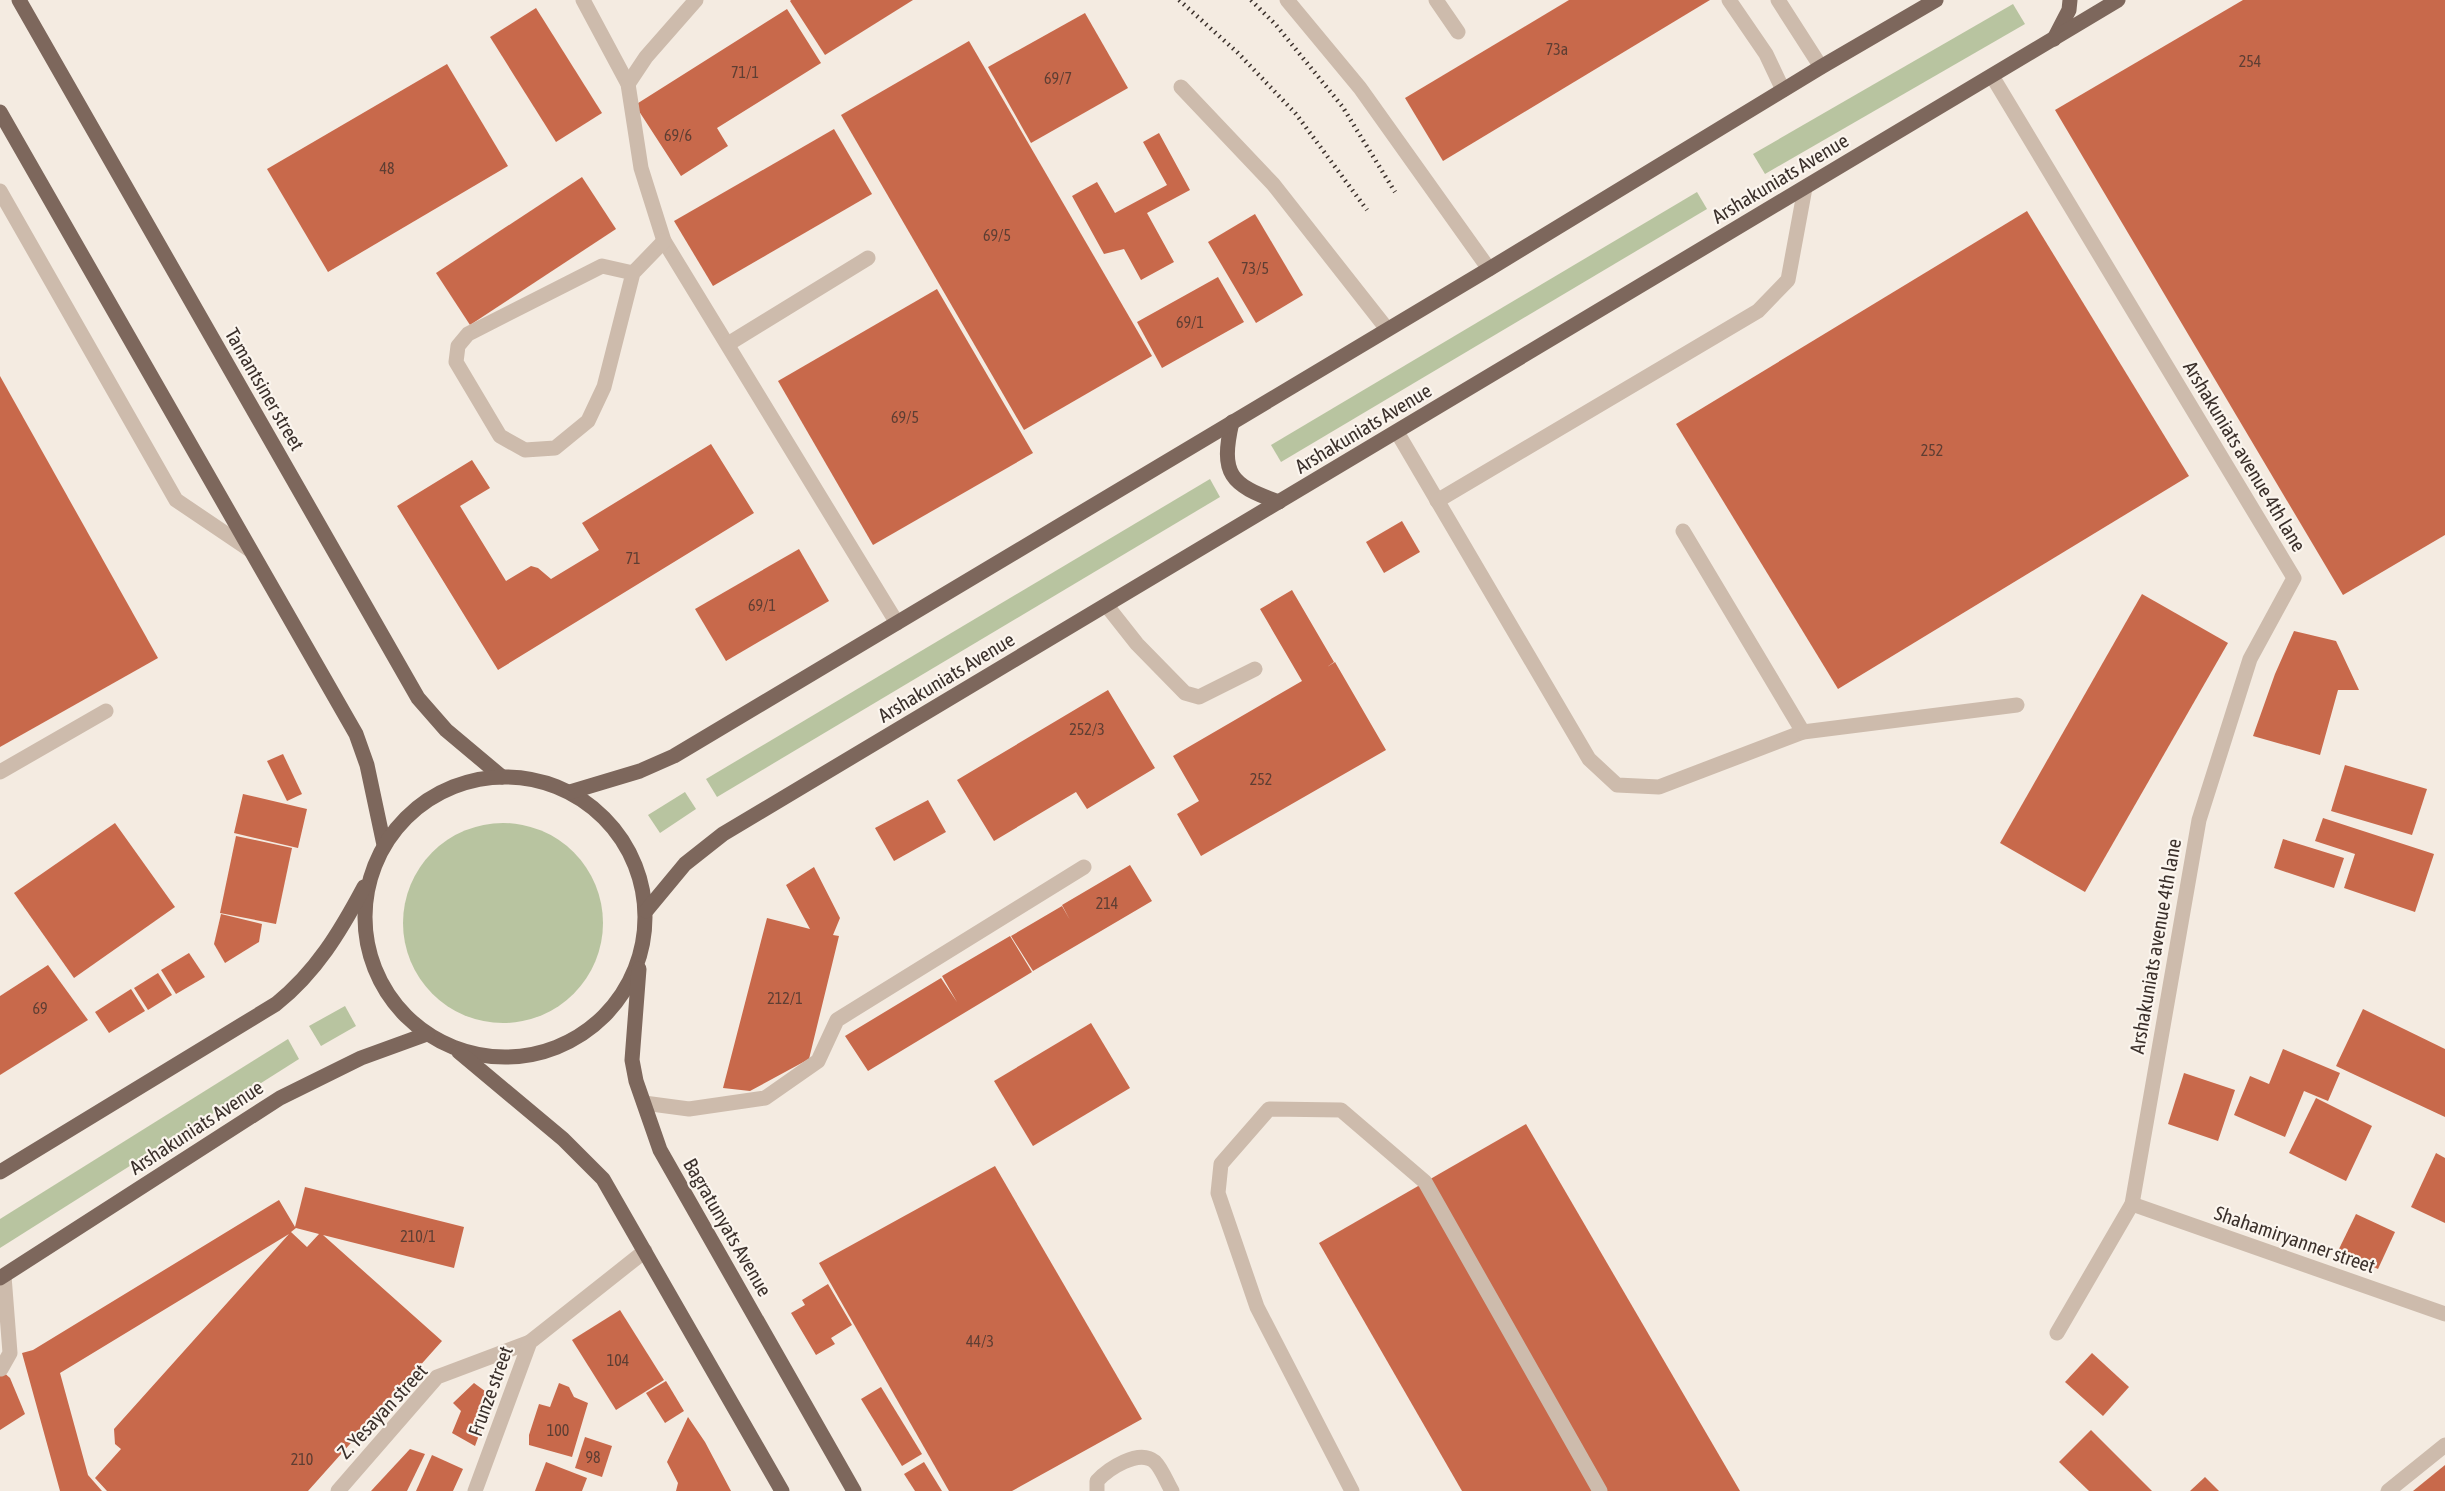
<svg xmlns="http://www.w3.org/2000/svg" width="2445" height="1491" font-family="'Asap Condensed',sans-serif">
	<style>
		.green { fill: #b8c4a0 }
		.building { fill: #c8694b; fill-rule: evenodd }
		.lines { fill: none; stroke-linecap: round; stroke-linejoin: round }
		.minor { stroke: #cdbbac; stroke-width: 15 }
		.major { stroke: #7d675c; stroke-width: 15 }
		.rail { stroke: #3b302b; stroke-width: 4.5; stroke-dasharray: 1.5 4.5; stroke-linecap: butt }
		.labels { text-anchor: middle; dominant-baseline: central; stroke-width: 4.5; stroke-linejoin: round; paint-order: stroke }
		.number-label { font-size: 16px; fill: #5e3e33 }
		.street-label { font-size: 20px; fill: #3b302b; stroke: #fbf5ee }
	</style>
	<rect width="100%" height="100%" fill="#f4ebe1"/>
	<g class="green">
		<path d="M2013 4 2025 24 1765 174 1753 154Z"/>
		<path d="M1697 192 1707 209 1281 462 1271 445Z"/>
		<path d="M1210 479 1220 497 717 797 706 779Z"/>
		<path d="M685 792 696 809 660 833 648 815Z"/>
		<circle cx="503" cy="923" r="100"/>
		<path d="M345 1006 356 1026 321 1046 309 1026Z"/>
		<path d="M288 1039 299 1059 0 1248V1219Z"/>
	</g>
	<g class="building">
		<path d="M791 0H913L825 55 790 1Z"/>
		<path d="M1569 0H1710L1443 161 1405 98Z"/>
		<path d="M2243 0H2445V535L2343 595 2055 110Z"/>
		<path d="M536 8 602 113 556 142 490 37Z"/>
		<path d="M787 9 821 63 717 128 728 146 681 176 635 105Z"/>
		<path d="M1085 13 1128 88 1031 143 988 67Z"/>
		<path d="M969 41 1152 356 1024 430 841 115Z"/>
		<path d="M447 64 508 166 328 272 267 169Z"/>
		<path d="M834 129 872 194 713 286 674 221Z"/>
		<path d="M1159 133 1190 190 1147 213 1174 262 1141 280 1124 249 1104 254 1072 196 1097 182 1115 213 1167 185 1143 142Z"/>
		<path d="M582 177 616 229 470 325 436 273Z"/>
		<path d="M2027 211 2189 476 1838 689 1676 424Z"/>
		<path d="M1255 214 1303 295 1256 323 1208 242Z"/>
		<path d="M1218 277 1244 322 1162 368 1137 322Z"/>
		<path d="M937 289 1033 453 873 545 778 381Z"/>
		<path d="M0 376 158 658 0 747Z"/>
		<path d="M711 444 754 513 498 670 397 506 472 460 490 488 460 506 506 581 531 566 538 568 551 579 599 550 582 523Z"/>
		<path d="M1402 521 1420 552 1384 573 1366 542Z"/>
		<path d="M799 549 829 601 726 661 695 609Z"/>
		<path d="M1292 590 1334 662 1327 667 1335 662 1386 750 1201 856 1177 814 1199 801 1173 756 1302 681 1260 609Z"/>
		<path d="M2142 594 2228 643 2085 892 2000 843Z"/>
		<path d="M2294 631 2336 641 2359 690H2338L2320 755 2253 736 2275 674Z"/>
		<path d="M1108 690 1155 768 1087 809 1076 792 994 841 957 780Z"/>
		<path d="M283 754 302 794 287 801 267 761Z"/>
		<path d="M2345 765 2427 789 2412 835 2331 811Z"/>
		<path d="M243 794 307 809 298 848 234 833Z"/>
		<path d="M928 800 946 832 894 861 875 828Z"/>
		<path d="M2323 818 2434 854 2415 912 2344 888 2355 854 2315 841Z"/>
		<path d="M115 823 175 907 74 978 14 893Z"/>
		<path d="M236 836 292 848 276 924 220 913Z"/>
		<path d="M2283 839 2344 858 2334 888 2274 868Z"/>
		<path d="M1130 865 1152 901 1033 971 1011 936 1062 906 1070 920 1062 905Z"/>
		<path d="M814 867 840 918 833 935 839 936 809 1059 750 1091 723 1088 767 918 810 929 786 885Z"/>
		<path d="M221 914 262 924 259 942 225 963 214 944Z"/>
		<path d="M1010 936 1032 972 868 1071 845 1036 941 978 957 1002 942 976Z"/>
		<path d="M189 953 205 977 176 994 161 970Z"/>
		<path d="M48 965 88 1020 0 1075V996Z"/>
		<path d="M158 973 172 995 148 1010 134 988Z"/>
		<path d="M131 989 145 1011 109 1033 95 1012Z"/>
		<path d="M2363 1009 2445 1049V1117L2336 1066Z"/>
		<path d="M1091 1023 1130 1088 1033 1146 994 1081Z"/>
		<path d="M2283 1049 2340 1073 2328 1101 2304 1091 2285 1137 2234 1115 2250 1076 2269 1084Z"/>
		<path d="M2184 1073 2235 1090 2218 1141 2168 1124Z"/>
		<path d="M2316 1098 2372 1126 2346 1181 2289 1153Z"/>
		<path d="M1526 1124 1740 1491H1462L1319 1243Z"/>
		<path d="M2436 1153 2445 1158V1223L2411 1207Z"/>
		<path d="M995 1166 1142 1419 1012 1491H949L819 1263Z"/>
		<path d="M305 1187 464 1227 454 1268 323 1235 442 1341 308 1491H107L95 1478 121 1449 115 1444 114 1429 289 1234 60 1373 88 1475 102 1491H60L22 1353 33 1350 279 1200 295 1227ZM296 1228 319 1234 307 1247 291 1232Z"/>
		<path d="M2356 1214 2395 1232 2378 1269 2338 1251Z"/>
		<path d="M828 1284 852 1325 831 1338 835 1344 816 1355 791 1313 805 1305 802 1300Z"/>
		<path d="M620 1310 664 1380 616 1410 572 1340Z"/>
		<path d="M2092 1353 2129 1387 2103 1416 2065 1382Z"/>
		<path d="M0 1369 10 1378 25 1414 0 1430Z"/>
		<path d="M666 1381 684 1411 665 1423 646 1393Z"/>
		<path d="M474 1383 493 1397 475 1446 452 1433 461 1411 453 1403Z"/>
		<path d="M559 1383 569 1387 574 1397 588 1403 572 1457 529 1445V1435L539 1404 550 1407Z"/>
		<path d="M881 1387 922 1454 902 1466 861 1399Z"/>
		<path d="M688 1417 705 1442 731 1491H676L678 1483 667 1462Z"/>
		<path d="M2091 1430 2152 1491H2089L2059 1462Z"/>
		<path d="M585 1437 612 1446 602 1477 575 1468Z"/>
		<path d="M410 1449 425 1454 407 1491H371Z"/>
		<path d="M432 1455 463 1469 453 1491H416Z"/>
		<path d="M546 1462 587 1478 582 1491H535Z"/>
		<path d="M924 1462 942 1491H915L904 1474Z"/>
		<path d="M2445 1465V1491H2413Z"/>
		<path d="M2205 1477 2219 1491H2190Z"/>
	</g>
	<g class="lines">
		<g class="minor">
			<path d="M583 0 628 84 641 168 664 241 897 623"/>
			<path d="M1287 0 1360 88 1489 269"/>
			<path d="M1436 0 1458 32"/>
			<path d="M1729 0 1766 54 1783 90"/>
			<path d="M1778 0 1821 67"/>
			<path d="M1992 76 2294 578 2250 659 2199 820 2132 1204 2057 1333"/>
			<path d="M628 84 646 57 696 0"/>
			<path d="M1181 87 1273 184 1387 329"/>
			<path d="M0 191 176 500 250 550"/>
			<path d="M633 273 602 266 468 334 458 346 456 362 500 436 525 450 555 448 588 421 604 387 633 273 664 241"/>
			<path d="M728 344 868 258"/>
			<path d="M1397 432 1589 759 1617 785 1659 787 1803 732 2017 705"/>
			<path d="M1437 501 1758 311 1788 280 1805 188"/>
			<path d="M1683 531 1803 732"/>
			<path d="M1107 606 1137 644 1185 693 1199 697 1255 669"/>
			<path d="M0 772 106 711"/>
			<path d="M644 1103 689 1109 765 1098 818 1061 837 1020 1084 867"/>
			<path d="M2132 1204 2445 1314"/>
			<path d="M1 1369 10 1353 4 1276"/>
			<path d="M338 1491 437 1377 530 1342"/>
			<path d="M475 1491 530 1342 645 1251"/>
			<path d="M1097 1491V1481C1108 1469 1139 1448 1155 1462 1162 1469 1167 1483 1172 1491"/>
			<path d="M1352 1491 1257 1307 1218 1193 1221 1164 1269 1109 1341 1110 1425 1182 1600 1491"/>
			<path d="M2388 1491 2445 1445"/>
		</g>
		<g class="major">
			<path d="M19 0 418 698 446 730 502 777"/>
			<path d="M2054 39 2069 10 2070 0"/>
			<path d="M0 112 356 734 367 765 384 845"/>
			<path d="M1232 422C1220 474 1230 485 1279 502"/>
			<circle cx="505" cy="917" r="140"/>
			<path d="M570 792 640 771 674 756 1489 269 1821 67 1936 0"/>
			<path d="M646 911 685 864 723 834 2118 0"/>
			<path d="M639 969 632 1060 636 1081 660 1150 854 1491"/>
			<path d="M459 1052 563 1139 603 1179 782 1491"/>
			<path d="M0 1172 276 1004C316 972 340 932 364 887"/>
			<path d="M0 1278 280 1098 361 1058 427 1034"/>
		</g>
		<g class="rail">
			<path d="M1179 0 1238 53 1296 114 1367 210"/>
			<path d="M1251 0 1276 25 1342 106 1395 192"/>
		</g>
	</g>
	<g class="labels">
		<g class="number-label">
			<text x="1557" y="49">73a</text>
			<text x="2250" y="61">254</text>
			<text x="745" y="72">71/1</text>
			<text x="1058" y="78">69/7</text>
			<text x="678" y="135">69/6</text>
			<text x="387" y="168">48</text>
			<text x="997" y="235">69/5</text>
			<text x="1255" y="268">73/5</text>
			<text x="1190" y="322">69/1</text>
			<text x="905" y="417">69/5</text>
			<text x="1932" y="450">252</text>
			<text x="633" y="558">71</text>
			<text x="762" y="605">69/1</text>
			<text x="1087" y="729">252/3</text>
			<text x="1261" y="779">252</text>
			<text x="1107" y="903">214</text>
			<text x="785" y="998">212/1</text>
			<text x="40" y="1008">69</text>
			<text x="418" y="1236">210/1</text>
			<text x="980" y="1341">44/3</text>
			<text x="618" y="1360">104</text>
			<text x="558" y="1430">100</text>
			<text x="593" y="1457">98</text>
			<text x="302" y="1459">210</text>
		</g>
		<g class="street-label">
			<text transform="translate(1780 178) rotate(-31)">Arshakuniats Avenue</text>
			<text transform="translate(265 389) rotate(60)">Tamantsiner street</text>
			<text transform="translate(1363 428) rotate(-31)">Arshakuniats Avenue</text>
			<text transform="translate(2245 456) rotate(59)">Arshakuniats avenue 4th lane</text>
			<text transform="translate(946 677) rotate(-31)">Arshakuniats Avenue</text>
			<text transform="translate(2155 946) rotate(-80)">Arshakuniats avenue 4th lane</text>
			<text transform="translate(196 1127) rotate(-33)">Arshakuniats Avenue</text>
			<text transform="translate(728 1227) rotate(60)">Bagratunyats Avenue</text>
			<text transform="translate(2295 1239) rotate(19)">Shahamiryanner street</text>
			<text transform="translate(490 1391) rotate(-70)">Frunze street</text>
			<text transform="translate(382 1411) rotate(-47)">Z. Yesayan street</text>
		</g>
	</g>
</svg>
